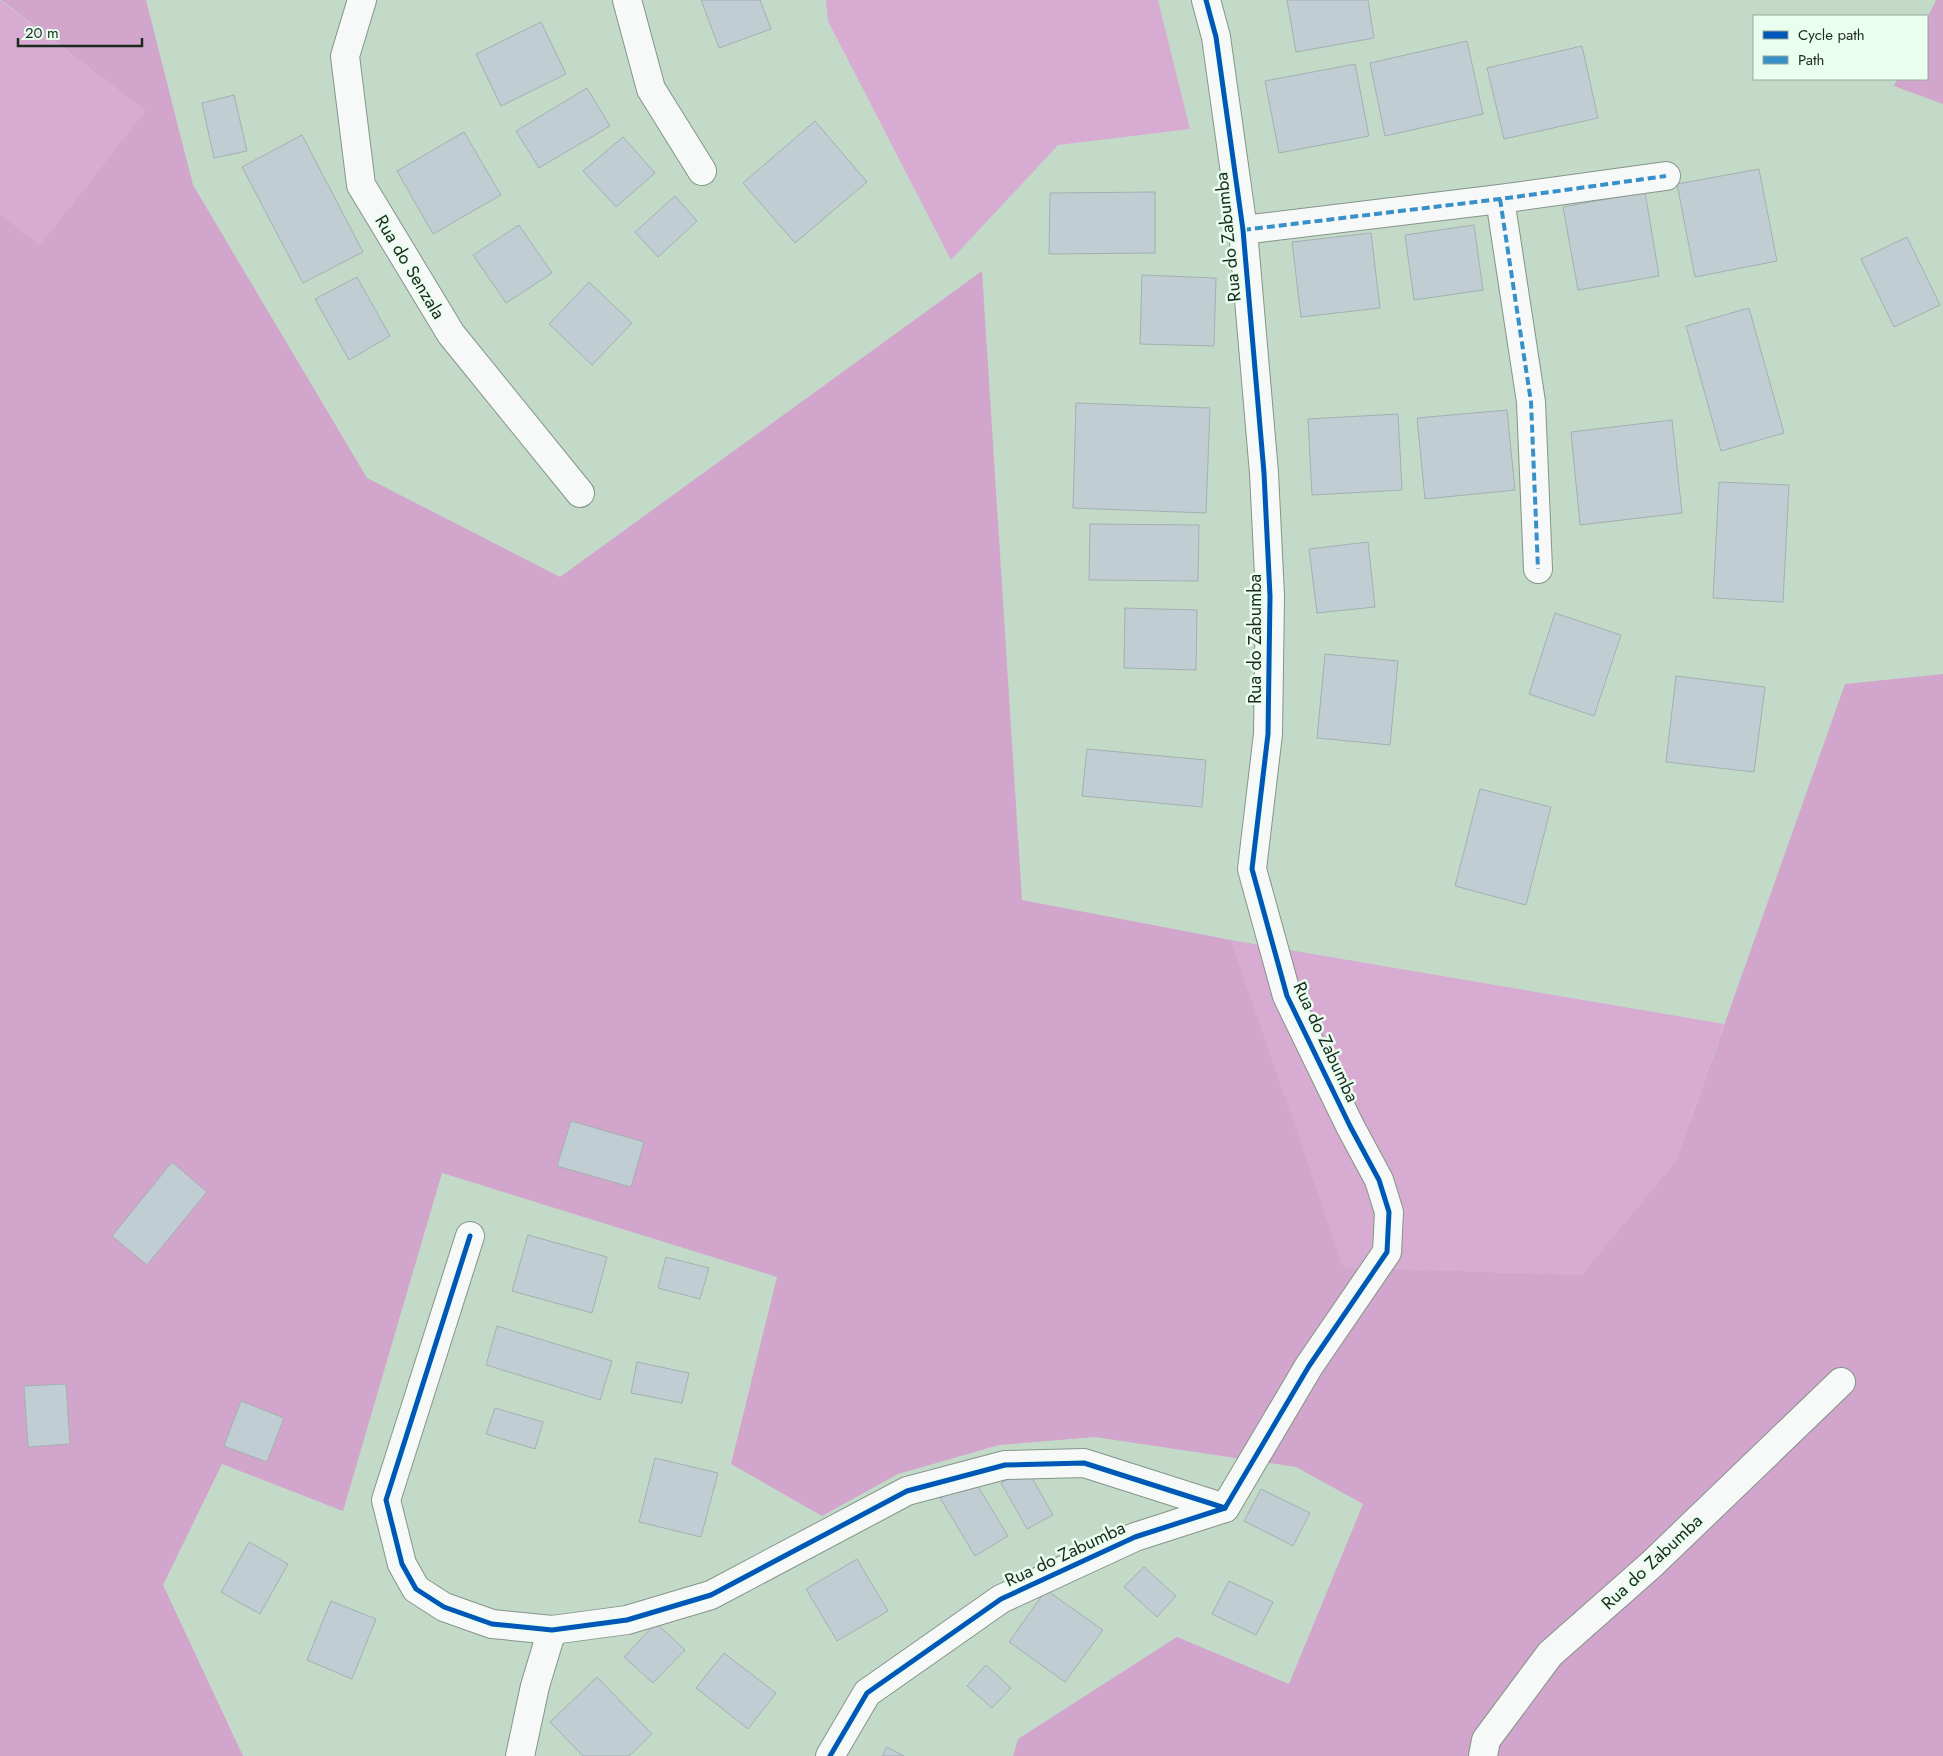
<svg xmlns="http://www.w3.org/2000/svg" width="1943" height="1756" font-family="Jost,sans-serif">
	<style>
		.green { fill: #d7abd2 }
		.forest { fill: #d1a5cc }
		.building { fill: #c0ced3; stroke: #a4b0b0 }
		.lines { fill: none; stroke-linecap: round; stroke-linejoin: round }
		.minor-casing { stroke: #849589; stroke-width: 30 }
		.minor { stroke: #f6f9f7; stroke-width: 28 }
		.quiet { stroke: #3890ca; stroke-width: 4; stroke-dasharray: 8 4; stroke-linecap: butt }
		.cycleway-casing { stroke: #e9feee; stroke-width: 8 }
		.cycleway { stroke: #0057b8; stroke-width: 5 }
		.labels { text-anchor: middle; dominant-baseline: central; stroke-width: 5; stroke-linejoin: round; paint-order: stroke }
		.street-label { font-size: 18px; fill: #1a2a1f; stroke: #e9feee }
	</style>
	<rect width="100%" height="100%" fill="#c3dac9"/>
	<g class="green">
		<path d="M0 0 145 111 40 245 0 214Z"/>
		<path d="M826 0H1158L1190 129 1058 145 951 260 828 21Z"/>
		<path d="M1231 940 1724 1024 1676 1161 1581 1275 1342 1267Z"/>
	</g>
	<g class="forest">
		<path d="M1 0H146L193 185 367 478 560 577 982 271 1022 900 1231 940 1343 1267 1581 1275 1676 1161 1845 684 1943 674V1756H1013L1018 1739 1177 1637 1289 1684 1363 1504 1296 1467 1095 1437 999 1445 898 1474 822 1516 731 1464 777 1277 442 1173 343 1511 222 1464 163 1585 243 1756H0V214L40 245 145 111Z"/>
		<path d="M1936 0H1943V104L1894 86 1897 79H1927V19Z"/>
	</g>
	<g class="building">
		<path d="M701 0H760L771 29 719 48Z"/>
		<path d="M1287 0H1368L1374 38 1296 52Z"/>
		<path d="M541 22 566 74 501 106 476 54Z"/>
		<path d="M1467 41 1483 114 1385 136 1370 63Z"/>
		<path d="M1582 46 1598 118 1504 139 1487 68Z"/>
		<path d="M1355 64 1369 136 1279 153 1265 81Z"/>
		<path d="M587 88 610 126 539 168 516 131Z"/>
		<path d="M234 95 247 151 214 158 202 103Z"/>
		<path d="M815 121 867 182 795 243 743 183Z"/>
		<path d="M464 132 501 195 433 234 397 171Z"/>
		<path d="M302 135 363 252 303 283 242 167Z"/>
		<path d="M623 137 655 173 616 207 583 171Z"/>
		<path d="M1759 169 1777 261 1695 277 1677 184Z"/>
		<path d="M1155 192V253L1049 254 1050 193Z"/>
		<path d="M1645 192 1659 276 1578 290 1563 207Z"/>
		<path d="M675 196 697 221 658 257 635 232Z"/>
		<path d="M519 225 552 273 506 303 473 255Z"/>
		<path d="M1474 225 1483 290 1414 300 1405 235Z"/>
		<path d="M1371 233 1380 308 1301 317 1292 242Z"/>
		<path d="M1907 237 1940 305 1894 327 1861 259Z"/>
		<path d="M1142 275 1216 278 1214 346 1140 344Z"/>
		<path d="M357 277 390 336 349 360 315 299Z"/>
		<path d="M589 282 632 323 592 365 549 324Z"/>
		<path d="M1749 308 1784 433 1721 451 1686 326Z"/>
		<path d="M1076 403 1210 408 1206 513 1073 508Z"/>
		<path d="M1507 410 1515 490 1425 499 1417 418Z"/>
		<path d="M1398 414 1402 490 1312 495 1308 419Z"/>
		<path d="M1672 420 1682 513 1580 525 1571 432Z"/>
		<path d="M1719 482 1789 485 1783 602 1713 598Z"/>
		<path d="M1090 524 1199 525 1198 581 1089 580Z"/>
		<path d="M1368 542 1375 607 1317 613 1309 549Z"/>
		<path d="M1125 608 1197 610 1196 670 1124 668Z"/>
		<path d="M1555 613 1621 635 1594 716 1529 694Z"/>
		<path d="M1325 654 1398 661 1390 745 1317 738Z"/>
		<path d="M1676 676 1765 687 1754 772 1666 762Z"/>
		<path d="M1087 749 1206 760 1202 807 1082 796Z"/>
		<path d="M1480 789 1551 807 1526 905 1455 886Z"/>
		<path d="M571 1121 644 1142 631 1187 557 1166Z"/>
		<path d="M172 1162 207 1192 147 1265 112 1236Z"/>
		<path d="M528 1235 607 1257 592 1313 512 1291Z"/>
		<path d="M666 1257 709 1268 700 1299 658 1288Z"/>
		<path d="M497 1326 612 1361 600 1400 486 1365Z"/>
		<path d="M637 1362 689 1373 682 1403 631 1393Z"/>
		<path d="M66 1384 70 1444 28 1447 24 1386Z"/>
		<path d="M241 1401 284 1418 267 1462 224 1446Z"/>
		<path d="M495 1408 543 1422 535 1449 486 1434Z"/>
		<path d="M655 1458 718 1473 701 1537 639 1522Z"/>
		<path d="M1027 1469 1053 1515 1027 1529 1001 1483Z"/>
		<path d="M973 1478 1008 1536 975 1556 940 1498Z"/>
		<path d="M1261 1489 1310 1513 1293 1546 1244 1521Z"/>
		<path d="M249 1542 288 1564 260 1614 221 1592Z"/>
		<path d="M857 1559 888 1611 837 1641 806 1589Z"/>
		<path d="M1144 1567 1176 1596 1157 1617 1124 1587Z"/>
		<path d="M1229 1581 1273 1602 1256 1635 1212 1614Z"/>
		<path d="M1046 1590 1103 1630 1065 1682 1009 1642Z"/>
		<path d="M331 1601 376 1619 352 1679 307 1660Z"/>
		<path d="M656 1623 685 1650 653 1683 624 1657Z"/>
		<path d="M724 1653 776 1693 748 1729 696 1688Z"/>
		<path d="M986 1665 1011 1688 992 1708 967 1686Z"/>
		<path d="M597 1677 652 1734 629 1756H583L550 1722Z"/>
		<path d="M887 1747 904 1756H882Z"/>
	</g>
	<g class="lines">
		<defs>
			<g id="minor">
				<path d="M362 0 345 56 361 185 451 334 580 493"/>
				<path d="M627 0 651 89 702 171"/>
				<path d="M1500 199 1531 402 1538 569"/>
				<path d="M1243 230 1500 199 1666 176"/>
				<path d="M470 1236 386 1500 402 1564 416 1589 444 1607 492 1624 552 1630 627 1620 711 1595 907 1491 1005 1465 1084 1463 1225 1508"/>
				<path d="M520 1756 535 1686 552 1630"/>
				<path d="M830 1756 867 1693 1001 1599 1135 1537 1225 1508 1309 1366 1387 1252 1389 1212 1379 1180 1350 1126 1287 996 1252 869 1268 734 1270 596 1264 473 1243 230 1216 37 1206 0"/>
				<path d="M1483 1756 1486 1740 1550 1654 1652 1564 1841 1382"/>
			</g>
		</defs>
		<use href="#minor" class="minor-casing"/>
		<use href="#minor" class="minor"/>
		<g class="quiet">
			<path d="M1500 199 1531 402 1538 569"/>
			<path d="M1243 230 1500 199 1666 176"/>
		</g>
		<defs>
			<g id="cycleway">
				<path d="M470 1236 386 1500 402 1564 416 1589 444 1607 492 1624 552 1630 627 1620 711 1595 907 1491 1005 1465 1084 1463 1225 1508"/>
				<path d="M830 1756 867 1693 1001 1599 1135 1537 1225 1508 1309 1366 1387 1252 1389 1212 1379 1180 1350 1126 1287 996 1252 869 1268 734 1270 596 1264 473 1243 230 1216 37 1206 0"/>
			</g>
		</defs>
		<use href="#cycleway" class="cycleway-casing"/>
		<use href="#cycleway" class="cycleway"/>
	</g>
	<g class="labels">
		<g class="street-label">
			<text transform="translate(1228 237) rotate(-96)">Rua do Zabumba</text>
			<text transform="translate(410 267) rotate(59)">Rua do Senzala</text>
			<text transform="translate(1255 639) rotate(-90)">Rua do Zabumba</text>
			<text transform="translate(1326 1042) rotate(65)">Rua do Zabumba</text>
			<text transform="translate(1065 1554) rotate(-25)">Rua do Zabumba</text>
			<text transform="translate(1652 1562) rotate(-43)">Rua do Zabumba</text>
		</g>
	</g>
	<rect x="1753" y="15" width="175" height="65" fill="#e9feee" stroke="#96a99b"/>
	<rect x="1763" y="31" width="25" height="8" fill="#0057b8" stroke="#96a99b"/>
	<text x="1798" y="40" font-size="15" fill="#1a2a1f">Cycle path</text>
	<rect x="1763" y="56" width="25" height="8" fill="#3890ca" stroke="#96a99b"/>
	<text x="1798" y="65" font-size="15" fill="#1a2a1f">Path</text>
	<path d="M18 38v8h124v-8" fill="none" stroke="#1a2a1f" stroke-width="2.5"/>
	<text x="25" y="38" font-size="15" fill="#1a2a1f" stroke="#e9feee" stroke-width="4" paint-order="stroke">20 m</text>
</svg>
